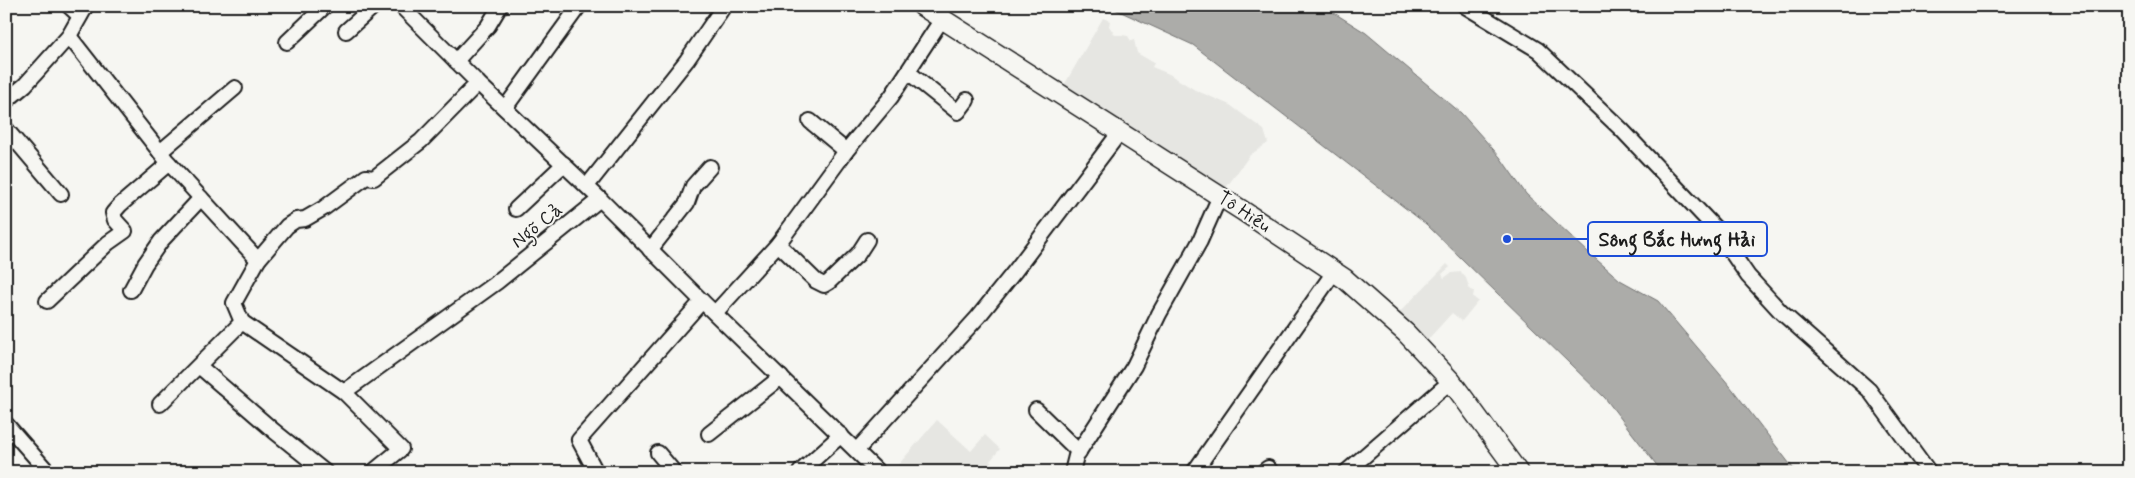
<svg xmlns="http://www.w3.org/2000/svg" width="2135" height="478" font-family="Mynerve,sans-serif">
	<style>
		.built { fill: #e6e6e2 }
		.water { fill: #acaca9; stroke: #727271 }
		.lines { fill: none; stroke-linecap: round; stroke-linejoin: round }
		.minor-casing { stroke: #1c1c1c; stroke-width: 18 }
		.secondary-casing { stroke: #1c1c1c; stroke-width: 22 }
		.minor { stroke: #f6f6f2; stroke-width: 14 }
		.secondary { stroke: #f6f6f2; stroke-width: 19 }
		.labels { text-anchor: middle; dominant-baseline: central; stroke-width: 4; stroke-linejoin: round; paint-order: stroke }
		.street-label { font-size: 19px; fill: #1c1c1c; stroke: #f6f6f2 }
		.leader { fill: none; stroke: #1d4ed8; stroke-width: 2 }
		.callout-dot { fill: #1d4ed8; stroke: #f6f6f2; stroke-width: 2 }
		.callout { fill: #f6f6f2; stroke: #1d4ed8; stroke-width: 2 }
		.callout-label { font-size: 20px; text-anchor: middle; font-weight: bold; fill: #1c1c1c }
	</style>
	<rect width="100%" height="100%" fill="#f6f6f2"/>
	<filter id="ink" filterUnits="userSpaceOnUse"><feTurbulence type="fractalNoise" baseFrequency=".02" numOctaves="2"/><feDisplacementMap in="SourceGraphic" scale="10" xChannelSelector="R" yChannelSelector="G"/><feConvolveMatrix kernelMatrix="1 2 1 2 8 2 1 2 1" color-interpolation-filters="sRGB"/></filter>
	<g filter="url(#ink)">
		<g class="built">
			<path d="M1103 18 1110 21 1109 26 1115 35H1122L1128 36 1131 41 1134 40 1137 53 1154 63 1152 67 1169 74 1195 90 1230 105 1264 130 1268 143 1250 155 1220 196 1059 94Z"/>
			<path d="M1447 264 1450 267 1442 274 1444 278 1451 273 1461 272 1466 278 1470 290 1474 291 1473 297 1478 301 1462 321 1452 313 1420 348 1391 321Z"/>
			<path d="M937 420 971 451 985 435 1000 449 990 461 999 472H892Z"/>
		</g>
		<path class="water" d="M1108 6H1323L1366 33 1461 113 1500 157 1526 194 1589 253 1620 280 1658 301 1730 386 1796 472H1662L1605 398 1426 224 1193 45Z"/>
		<g class="lines">
			<defs>
				<g id="minor">
					<path d="M69 6 80 16"/>
					<path d="M401 6 478 83 600 199 702 301 878 472"/>
					<path d="M1465 6 1538 50 1622 130 1715 228 1748 276 1781 312 1869 390 1929 472"/>
					<path d="M346 31 374 6"/>
					<path d="M69 36 167 161 258 260"/>
					<path d="M287 42 325 6"/>
					<path d="M456 61 488 26 500 6"/>
					<path d="M908 72 958 112 967 100"/>
					<path d="M6 101 25 85 69 36 86 6"/>
					<path d="M505 108 579 6"/>
					<path d="M810 121 846 151"/>
					<path d="M6 129 61 194"/>
					<path d="M160 152 235 88"/>
					<path d="M587 186 687 60 724 6"/>
					<path d="M516 209 564 164"/>
					<path d="M778 244 816 281 824 285 829 282 858 254 867 240"/>
					<path d="M650 250 687 203 693 186 710 167"/>
					<path d="M131 290 145 264 161 241 201 198"/>
					<path d="M47 301 108 243 125 231 115 220 113 213 120 205 169 163"/>
					<path d="M715 313 778 244 846 151 891 97 942 19"/>
					<path d="M199 366 274 431 325 472"/>
					<path d="M344 392 497 282 600 199"/>
					<path d="M160 404 242 322"/>
					<path d="M1036 410 1079 452"/>
					<path d="M6 424 48 472"/>
					<path d="M709 434 781 377"/>
					<path d="M857 450 978 317 1015 271 1120 132"/>
					<path d="M658 453 674 472"/>
					<path d="M373 472 401 449 344 392 242 322 234 303 258 260 287 226 296 220 305 219 324 208 366 177 374 178 421 141 478 83"/>
					<path d="M596 472 579 440 702 301"/>
					<path d="M800 472 841 435"/>
					<path d="M1072 472 1076 456 1134 366 1159 314 1200 241 1220 196"/>
					<path d="M1194 472 1334 272"/>
					<path d="M1263 472 1268 468 1271 472"/>
					<path d="M1346 472 1451 381"/>
				</g>
				<path id="secondary" d="M922 6 1243 211 1345 279 1406 333 1451 381 1518 472"/>
			</defs>
			<use href="#minor" class="minor-casing"/>
			<use href="#secondary" class="secondary-casing"/>
			<use href="#minor" class="minor"/>
			<use href="#secondary" class="secondary"/>
		</g>
	</g>
	<g class="labels">
		<g class="street-label">
			<text transform="translate(1244 212) rotate(33)">Tô Hiệu</text>
			<text transform="translate(537 226) rotate(-39)">Ngõ Cả</text>
		</g>
	</g>
	<path class="leader" d="M1507 239L1588 239"/>
	<circle class="callout-dot" cx="1507" cy="239" r="5"/>
	<rect class="callout" x="1588" y="222" width="179" height="34" rx="5"/>
	<g class="callout-label">
		<text x="1677" y="246">Sông Bắc Hưng Hải</text>
	</g>
	<rect width="2135" height="478" fill="none" stroke="#f6f6f2" stroke-width="25"/>
	<rect x="12" y="12" width="2110" height="453" fill="none" stroke="#1c1c1c" stroke-width="2" filter="url(#ink)"/>
</svg>
